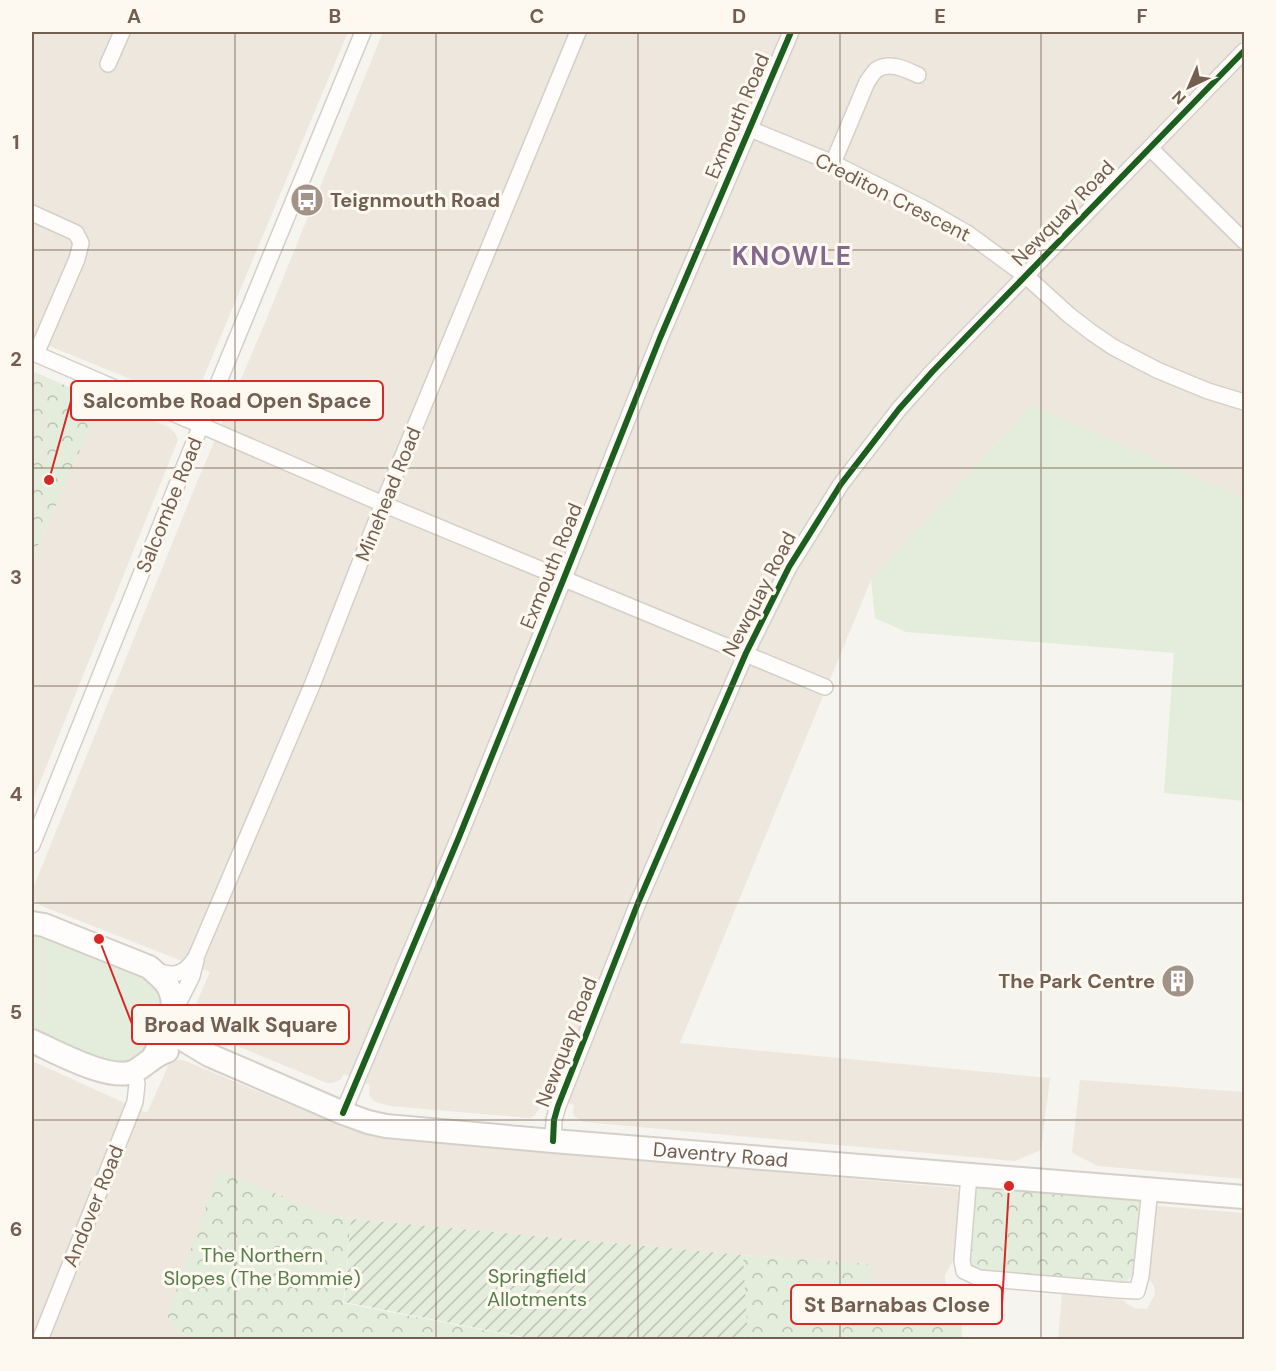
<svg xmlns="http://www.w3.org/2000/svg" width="1276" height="1371" font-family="'DM Sans',sans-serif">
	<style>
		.residential { fill: #eee7dd }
		.grass { fill: #e4eddb }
		.forest { fill: url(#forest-crowns) }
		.garden { fill: url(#garden-furrows) }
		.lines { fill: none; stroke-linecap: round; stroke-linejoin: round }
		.street-casing { stroke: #d4d0c9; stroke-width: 18 }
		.secondary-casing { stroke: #d4d0c9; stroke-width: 26 }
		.street { stroke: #fefdfc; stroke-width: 15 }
		.secondary { stroke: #fefdfc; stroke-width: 22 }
		.cycleway-casing { stroke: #fdf9f1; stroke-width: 10 }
		.cycleway { stroke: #1b5e20; stroke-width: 6 }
		.grid { fill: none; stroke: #735f51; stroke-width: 1.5; stroke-opacity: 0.55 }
		.labels { text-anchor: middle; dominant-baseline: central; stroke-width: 6; stroke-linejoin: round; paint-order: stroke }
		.street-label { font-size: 20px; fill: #735f51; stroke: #fdf9f1 }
		.poi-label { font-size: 20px; font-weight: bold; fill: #735f51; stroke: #fdf9f1; text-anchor: start }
		.park-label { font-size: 20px; fill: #597c4d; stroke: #fdf9f1 }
		.district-label { font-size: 26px; font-weight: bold; letter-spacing: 1.5px; fill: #84698e; stroke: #fdf9f1 }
		.leader { fill: none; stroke: #d62828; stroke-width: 2 }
		.callout-dot { fill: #d62828; stroke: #fdf9f1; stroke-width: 2 }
		.callout { fill: #fdf9f1; stroke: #d62828; stroke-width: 2 }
		.callout-label { font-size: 21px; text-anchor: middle; font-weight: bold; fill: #735f51 }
		.neatline { fill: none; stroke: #735f51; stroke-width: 2 }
		.grid-label { font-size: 20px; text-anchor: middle; font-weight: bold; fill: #735f51 }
	</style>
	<defs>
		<pattern id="forest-crowns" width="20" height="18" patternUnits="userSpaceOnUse" patternTransform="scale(1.5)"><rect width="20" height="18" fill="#e4eddb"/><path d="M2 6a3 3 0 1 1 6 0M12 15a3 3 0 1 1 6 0" fill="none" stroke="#bdc3b4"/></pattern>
		<pattern id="garden-furrows" width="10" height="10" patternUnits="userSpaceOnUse" patternTransform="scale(1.5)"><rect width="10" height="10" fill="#e4eddb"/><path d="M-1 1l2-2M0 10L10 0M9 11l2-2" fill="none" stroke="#bdc3b4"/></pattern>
	</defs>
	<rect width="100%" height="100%" fill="#f6f4ee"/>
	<g class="residential">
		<path d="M32 32H348L197 393 192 397 182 400 32 339Z"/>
		<path d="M383 32H1244V498L1032 405 871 580 680 1043 1050 1078 1041 1150 1015 1161 584 1122 575 1117 573 1114 574 1105 546 1094 539 1109 535 1115 530 1118 436 1110 391 1106 379 1103 374 1101 370 1097 369 1091 370 1085 344 1074 340 1080 333 1083H327L196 1029 191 1024 189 1020 210 972 42 906 32 898 34 886 197 482 264 325Z"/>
		<path d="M102 401 169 427 175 433 178 440 32 802V559Z"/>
		<path d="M176 1060H183L348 1129 387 1138 956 1188 962 1195 955 1257 945 1275V1281L951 1289 935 1303 871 1296 870 1264 743 1255 351 1219 318 1211 167 1316 185 1339 32 1340V1061L147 1113 169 1064Z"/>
		<path d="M1080 1080 1244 1092V1179L1098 1166 1076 1155 1072 1152Z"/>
		<path d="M1158 1206 1244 1213V1339L1058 1340 1062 1294 1123 1300 1127 1304 1135 1308 1147 1309 1155 1294 1154 1286 1149 1279 1148 1261 1155 1207Z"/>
	</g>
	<g class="grass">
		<path d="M1032 405 1244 498V801L1164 793 1174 653 906 632 875 618 871 580Z"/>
		<path d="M32 934C57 937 82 951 106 960 120 966 137 970 148 980 152 982 154 987 156 991 166 1006 161 1020 154 1035 150 1043 146 1051 138 1056 128 1062 117 1062 106 1062L32 1031Z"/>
	</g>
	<g class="forest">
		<path d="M32 371 102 401 32 559Z"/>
		<path d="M219 1170 318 1211 351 1219 343 1303 529 1339H185L167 1316Z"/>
		<path d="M977 1186 1140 1199 1134 1274 1127 1281 1117 1284 967 1270Z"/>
		<path d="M743 1255 871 1264V1296L961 1306 962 1339H745Z"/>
	</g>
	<path class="garden" d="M351 1219 743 1255 748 1339H533L344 1302Z"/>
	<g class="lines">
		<defs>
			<g id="street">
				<path d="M108 64 122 32"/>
				<path d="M750 129 833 163 925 209 967 233 1026 276 1069 315 1091 332 1113 347 1157 370 1208 391 1244 402"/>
				<path d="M1150 148 1244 241"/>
				<path d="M833 163 867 82C870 78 873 73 876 70 889 61 905 69 918 75"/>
				<path d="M32 213 76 233 81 243 77 259 36 354 383 504 825 687"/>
				<path d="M32 845 201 425 363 32"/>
				<path d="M155 970C175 978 185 974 196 957L313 683 383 504 578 32"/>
				<path d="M174 1012 192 976 196 960"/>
				<path d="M343 1113 459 837 564 578 660 338 791 32"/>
				<path d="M553 1141 554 1120 558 1106 638 903 746 653 789 567 841 484 899 409 933 371 1244 51"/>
				<path d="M969 1175 962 1261 964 1271 979 1278 1118 1290 1137 1291 1141 1276 1150 1189"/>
				<path d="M40 1340 135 1102 137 1084 134 1071"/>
			</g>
			<g id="secondary">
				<path d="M32 923 44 925 149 967C156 973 165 980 169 988 180 1011 164 1036 154 1056"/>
				<path id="s1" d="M168 1025 181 1038 209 1055 343 1113 368 1122 386 1126 553 1141 1244 1197"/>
				<path d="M32 1041C55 1051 111 1083 135 1071 146 1065 154 1055 167 1051"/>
			</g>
		</defs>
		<use href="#street" class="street-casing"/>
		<use href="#secondary" class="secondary-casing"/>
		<use href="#street" class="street"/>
		<use href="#secondary" class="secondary"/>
		<defs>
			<g id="cycleway">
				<path d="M343 1113 459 837 564 578 660 338 791 32"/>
				<path d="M553 1141 554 1120 558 1106 638 903 746 653 789 567 841 484 899 409 933 371 1244 51"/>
			</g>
		</defs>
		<use href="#cycleway" class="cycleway-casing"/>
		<use href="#cycleway" class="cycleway"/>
	</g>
	<path class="grid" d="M235 32V1340M436 32V1340M638 32V1340M840 32V1340M1041 32V1340M32 250H1244M32 468H1244M32 686H1244M32 903H1244M32 1120H1244"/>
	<defs>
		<symbol id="bus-disc" viewBox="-11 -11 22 22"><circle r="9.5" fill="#a19388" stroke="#fdf9f1"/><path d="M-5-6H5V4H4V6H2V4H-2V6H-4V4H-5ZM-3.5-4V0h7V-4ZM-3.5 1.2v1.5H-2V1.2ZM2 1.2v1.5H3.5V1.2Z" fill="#fff"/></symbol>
		<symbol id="building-disc" viewBox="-11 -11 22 22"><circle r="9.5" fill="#a19388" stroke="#fdf9f1"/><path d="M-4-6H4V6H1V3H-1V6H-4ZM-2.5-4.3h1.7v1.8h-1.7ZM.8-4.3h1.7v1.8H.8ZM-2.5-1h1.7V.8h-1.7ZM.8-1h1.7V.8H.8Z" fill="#fff"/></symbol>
	</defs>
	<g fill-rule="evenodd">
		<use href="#bus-disc" x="288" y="181" width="38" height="38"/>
		<use href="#building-disc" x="1159" y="962" width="38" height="38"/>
	</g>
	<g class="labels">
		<g class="street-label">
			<text transform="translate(737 116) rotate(-67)">Exmouth Road</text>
			<text transform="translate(893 197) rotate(27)">Crediton Crescent</text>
			<text transform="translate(1063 213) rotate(-46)">Newquay Road</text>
			<text transform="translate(388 494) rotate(-68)">Minehead Road</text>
			<text transform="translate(169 505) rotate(-68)">Salcombe Road</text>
			<text transform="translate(551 566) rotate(-68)">Exmouth Road</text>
			<text transform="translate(759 594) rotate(-63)">Newquay Road</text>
			<text transform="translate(566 1042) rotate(-69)">Newquay Road</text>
			<text stroke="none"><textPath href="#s1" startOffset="578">Daventry Road</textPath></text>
			<text transform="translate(93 1206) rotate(-68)">Andover Road</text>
		</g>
		<g class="poi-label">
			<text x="330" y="200">Teignmouth Road</text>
			<text x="1155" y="981" text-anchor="end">The Park Centre</text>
		</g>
		<g class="park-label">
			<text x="262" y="1255">The Northern<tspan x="262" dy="23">Slopes (The Bommie)</tspan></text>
			<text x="537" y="1276">Springfield<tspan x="537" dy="23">Allotments</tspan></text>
		</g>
		<g class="district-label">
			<text x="792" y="256">KNOWLE</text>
		</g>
	</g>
	<path class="leader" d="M49 480L71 401M99 939L132 1024M1009 1186L1002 1305"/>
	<g class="callout-dot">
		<circle cx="49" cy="480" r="6"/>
		<circle cx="99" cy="939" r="6"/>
		<circle cx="1009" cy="1186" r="6"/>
	</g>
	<g class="callout">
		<rect x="71" y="381" width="312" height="39" rx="6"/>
		<rect x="132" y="1005" width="217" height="39" rx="6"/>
		<rect x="791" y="1285" width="211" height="39" rx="6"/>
	</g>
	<g class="callout-label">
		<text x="227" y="408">Salcombe Road Open Space</text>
		<text x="241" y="1032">Broad Walk Square</text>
		<text x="897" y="1312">St Barnabas Close</text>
	</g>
	<rect width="1276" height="1371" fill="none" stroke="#fdf9f1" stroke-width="66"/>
	<g transform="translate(1189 87) rotate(224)" stroke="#fdf9f1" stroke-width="4.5" paint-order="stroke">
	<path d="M0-4.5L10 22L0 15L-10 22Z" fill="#735f51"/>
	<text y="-9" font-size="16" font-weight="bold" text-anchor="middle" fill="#735f51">N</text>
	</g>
	<rect x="33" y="33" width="1210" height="1305" class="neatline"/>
	<g class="grid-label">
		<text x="134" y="23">A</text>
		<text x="335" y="23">B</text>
		<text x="537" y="23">C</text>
		<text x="739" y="23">D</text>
		<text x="940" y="23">E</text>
		<text x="1142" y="23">F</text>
		<text x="16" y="149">1</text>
		<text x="16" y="366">2</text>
		<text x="16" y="584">3</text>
		<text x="16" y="801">4</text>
		<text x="16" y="1019">5</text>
		<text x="16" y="1236">6</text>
	</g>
</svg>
